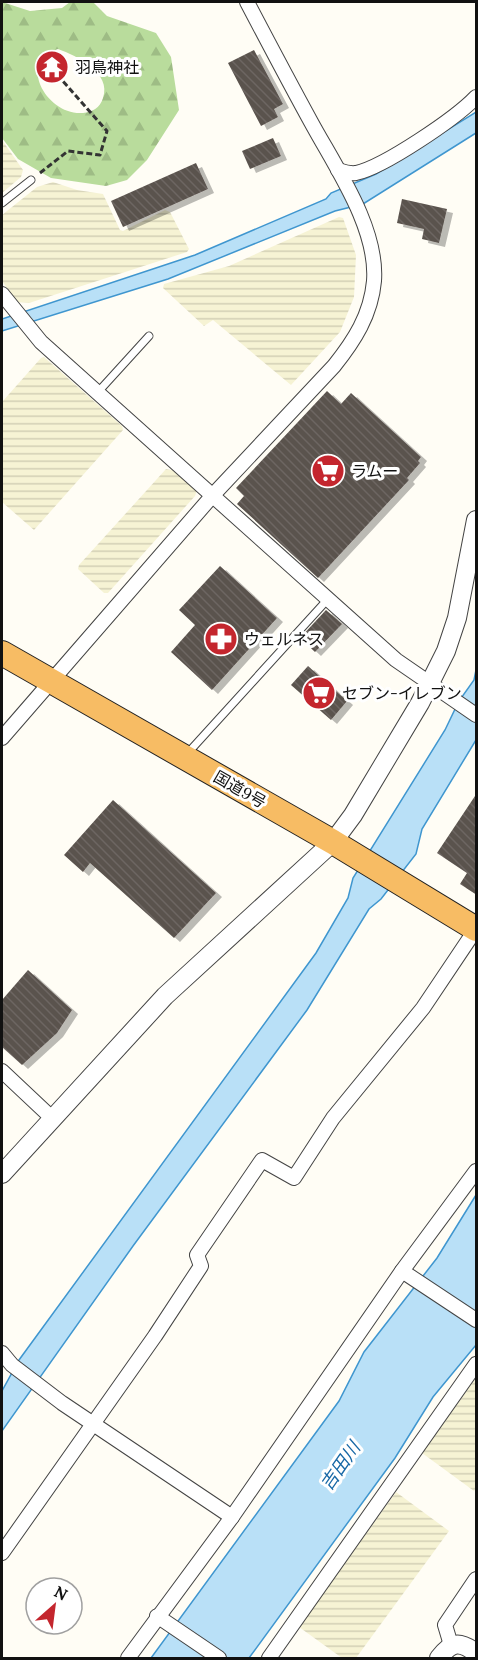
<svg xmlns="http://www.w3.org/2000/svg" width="478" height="1660" font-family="Lora,'Noto Sans JP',serif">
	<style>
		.farmland { fill: url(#farmland-rules) }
		.forest { fill: url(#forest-firs); fill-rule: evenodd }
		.water { fill: #b9e0f7; stroke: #3f96cf; stroke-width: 1.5 }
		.building { fill: url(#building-back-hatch); filter: url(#shadow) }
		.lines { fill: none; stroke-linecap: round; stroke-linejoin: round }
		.service-casing { stroke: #444; stroke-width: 9 }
		.minor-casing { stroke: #444; stroke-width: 16 }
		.tertiary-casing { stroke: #444; stroke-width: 20 }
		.trunk-casing { stroke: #222; stroke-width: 26 }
		.path { stroke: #333; stroke-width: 3; stroke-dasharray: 6 3; stroke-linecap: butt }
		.service { stroke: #fff; stroke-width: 7 }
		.minor { stroke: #fff; stroke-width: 14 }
		.tertiary { stroke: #fff; stroke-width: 18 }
		.trunk { stroke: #f7bc64; stroke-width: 24 }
		.labels { text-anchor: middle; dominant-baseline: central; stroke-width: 6; stroke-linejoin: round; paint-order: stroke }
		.poi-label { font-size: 16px; fill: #111; stroke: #fff; text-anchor: start }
		.street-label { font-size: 16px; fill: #111; stroke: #fff }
		.water-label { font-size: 18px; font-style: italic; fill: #1768a6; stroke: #fff }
	</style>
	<defs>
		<pattern id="farmland-rules" width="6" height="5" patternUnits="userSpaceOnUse" patternTransform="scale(1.5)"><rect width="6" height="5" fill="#f6f3d4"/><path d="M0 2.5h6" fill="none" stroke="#d2cfb5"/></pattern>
		<pattern id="forest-firs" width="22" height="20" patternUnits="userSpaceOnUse" patternTransform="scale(1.5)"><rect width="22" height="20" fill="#b9dc9c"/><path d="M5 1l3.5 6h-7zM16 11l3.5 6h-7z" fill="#9ebc85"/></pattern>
		<pattern id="building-back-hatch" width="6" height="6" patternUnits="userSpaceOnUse" patternTransform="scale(1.5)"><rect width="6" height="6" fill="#5a524d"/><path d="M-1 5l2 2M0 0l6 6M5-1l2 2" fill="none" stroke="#6d6662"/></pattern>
		<filter id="shadow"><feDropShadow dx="6" dy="4" stdDeviation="0" flood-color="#0004"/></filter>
	</defs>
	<rect width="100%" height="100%" fill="#fffdf5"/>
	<g class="farmland">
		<path d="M2 140 23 170 21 177 2 193Z"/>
		<path d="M53 182 77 190 103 194 120 230 123 231 165 210 170 212 189 249 187 252 29 303 17 302 2 281V215L37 187Z"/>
		<path d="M339 217 343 218 356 255 354 297 340 332 291 385 213 320 204 326 163 288 164 284 229 266Z"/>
		<path d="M44 357 122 426 123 430 34 530 2 502V402L41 358Z"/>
		<path d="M166 469 176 471 197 490 195 496 108 593H104L78 569 79 565Z"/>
		<path d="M476 1378V1488L474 1491 422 1453Z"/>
		<path d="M396 1492 449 1531 356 1658H342L299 1627Z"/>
	</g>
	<path class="forest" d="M2 2 30 11 62 8 70 2H93L107 16 156 33 171 57 179 110 147 160 127 180 106 186 51 178 18 159 2 138ZM58 49C77 56 112 73 103 98 100 108 92 112 83 113 47 116 16 61 58 49Z"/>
	<g class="water">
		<path d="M476 112V133L363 204 335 211 168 279 2 331V319L195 255 326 199 331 193 376 174Z"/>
		<path d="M476 670V713L459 701 474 680Z"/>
		<path d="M458 703 476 716V740L422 829 416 854 381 899 369 909 307 1010 133 1246 2 1431V1391L19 1360 316 953 348 898 353 878 445 730Z"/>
		<path d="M476 1195V1345L433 1397 395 1458 249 1658H151L339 1401 364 1352 437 1258Z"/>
	</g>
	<g class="building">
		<path d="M254 50 283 104 274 109 278 117 261 126 228 63Z"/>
		<path d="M273 138 281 156 250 169 242 151Z"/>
		<path d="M196 163 208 189 123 227 111 201Z"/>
		<path d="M402 199 447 209 439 243 422 239 424 229 397 223Z"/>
		<path d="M327 391 341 404 351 393 421 457 418 461 420 463 407 478 409 480 318 578 237 504 244 496 236 488Z"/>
		<path d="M220 566 277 618 212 690 171 652 195 625 179 610Z"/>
		<path d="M326 610 342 624 315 652 300 638Z"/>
		<path d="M308 666 347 701 331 720 291 685Z"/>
		<path d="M477 793V895L460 884 467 873 437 853Z"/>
		<path d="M113 800 216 893 174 938 90 863 83 872 64 855Z"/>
		<path d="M28 970 72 1010 57 1033 22 1065 2 1047V1000Z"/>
	</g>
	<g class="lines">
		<defs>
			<g id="service">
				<path d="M2 203 31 180"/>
				<path d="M98 392 149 336"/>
				<path d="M186 755 328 599"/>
			</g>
			<g id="minor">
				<path d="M338 170C344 172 349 174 356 173 384 167 456 118 476 97"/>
				<path d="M2 294 41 342 396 660 476 715"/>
				<path d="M2 738 213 495 334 366C354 341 371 315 374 281 378 228 336 168 311 122 289 82 268 42 247 2"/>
				<path d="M2 1071 53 1119"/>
				<path d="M402 1271 476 1320"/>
				<path d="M2 1353 12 1365 62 1403 232 1517"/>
				<path d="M2 1553 155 1336 201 1266 197 1255 262 1160 294 1178 333 1118 423 1008 476 929"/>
				<path d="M157 1616 219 1658"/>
				<path d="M451 1645 445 1625 476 1579"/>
				<path d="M128 1658 232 1517 402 1271 476 1171"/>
				<path d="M269 1658 476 1364"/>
			</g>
			<g id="tertiary">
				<path d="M2 1174 165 996 333 842 353 815 420 703 446 651 457 618 476 520"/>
				<path d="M439 1658C452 1641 460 1641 476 1653"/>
			</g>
			<path id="trunk" d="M2 653 333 842 476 929"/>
		</defs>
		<use href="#service" class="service-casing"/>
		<use href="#minor" class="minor-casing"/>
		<use href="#tertiary" class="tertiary-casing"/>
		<use href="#trunk" class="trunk-casing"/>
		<path class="path" d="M40 173 68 151 100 155 107 131 62 80"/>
		<use href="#service" class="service"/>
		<use href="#minor" class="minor"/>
		<use href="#tertiary" class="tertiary"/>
		<use href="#trunk" class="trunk"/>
	</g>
	<defs>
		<symbol id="temple-disc" viewBox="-11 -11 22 22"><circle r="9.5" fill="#c4262e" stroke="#fff"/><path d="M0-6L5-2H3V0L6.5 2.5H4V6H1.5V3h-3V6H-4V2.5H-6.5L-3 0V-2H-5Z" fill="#fff"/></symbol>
		<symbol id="supermarket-disc" viewBox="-11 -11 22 22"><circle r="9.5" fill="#c4262e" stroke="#fff"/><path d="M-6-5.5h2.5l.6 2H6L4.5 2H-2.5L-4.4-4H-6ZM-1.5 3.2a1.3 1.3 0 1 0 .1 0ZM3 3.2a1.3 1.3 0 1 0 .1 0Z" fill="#fff"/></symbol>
		<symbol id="pharmacy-disc" viewBox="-11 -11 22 22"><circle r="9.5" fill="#c4262e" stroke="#fff"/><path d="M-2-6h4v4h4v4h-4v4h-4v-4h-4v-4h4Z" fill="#fff"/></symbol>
	</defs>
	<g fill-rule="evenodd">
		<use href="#temple-disc" x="33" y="48" width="38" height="38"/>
		<use href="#supermarket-disc" x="309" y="452" width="38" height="38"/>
		<use href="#pharmacy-disc" x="202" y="620" width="38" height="38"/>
		<use href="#supermarket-disc" x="300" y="674" width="38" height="38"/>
	</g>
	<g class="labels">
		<g class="poi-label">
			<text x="75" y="67">羽鳥神社</text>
			<text x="351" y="471">ラムー</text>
			<text x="244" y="639">ウェルネス</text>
			<text x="342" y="693">セブン-イレブン</text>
		</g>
		<g class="street-label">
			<text transform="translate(240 789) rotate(30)">国道9号</text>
		</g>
		<g class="water-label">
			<text transform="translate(340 1466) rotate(-55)">吉田川</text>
		</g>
	</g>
	<rect width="478" height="1660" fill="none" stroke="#111111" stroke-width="6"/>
	<g transform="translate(54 1606) rotate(28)"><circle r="28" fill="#ffffff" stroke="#a0a0a0" stroke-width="1.5"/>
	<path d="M0-4.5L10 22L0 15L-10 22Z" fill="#c4262e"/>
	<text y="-9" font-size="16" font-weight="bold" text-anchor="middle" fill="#111111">N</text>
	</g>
</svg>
